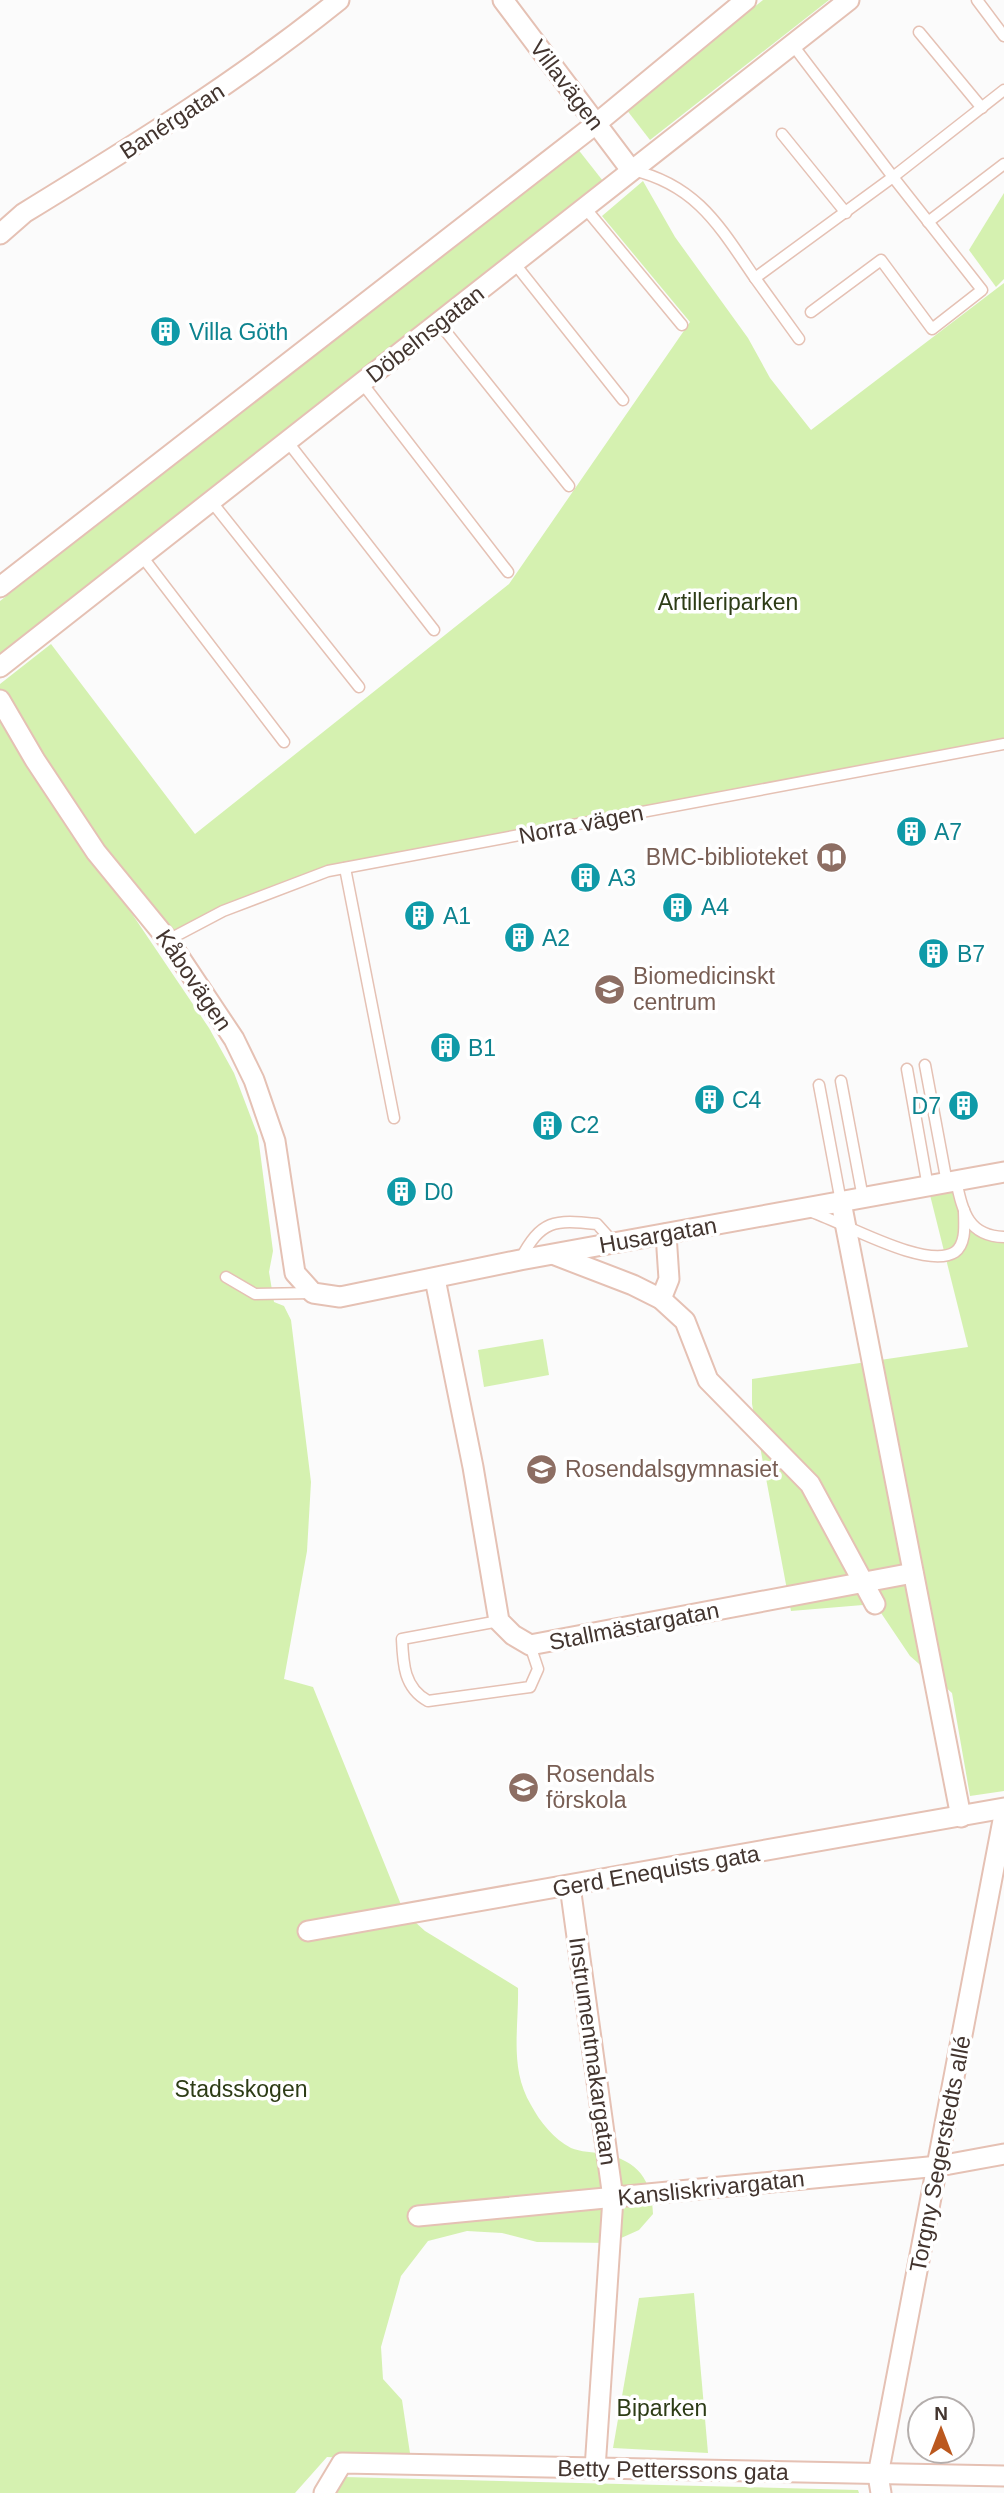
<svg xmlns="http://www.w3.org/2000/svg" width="1004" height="2493" font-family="Arial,sans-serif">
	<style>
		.green { fill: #d5f1b0 }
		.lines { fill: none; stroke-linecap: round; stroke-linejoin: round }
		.lane-casing { stroke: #e5c1b4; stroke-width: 13 }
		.street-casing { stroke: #e5c1b4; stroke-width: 23 }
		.lane { stroke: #fff; stroke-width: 10 }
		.street { stroke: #fff; stroke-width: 19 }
		.labels { text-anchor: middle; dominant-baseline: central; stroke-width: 7; stroke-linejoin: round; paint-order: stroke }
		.street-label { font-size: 23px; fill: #43352f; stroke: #fff }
		.culture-label { font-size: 23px; fill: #0d838f; stroke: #fff; text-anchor: start }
		.park-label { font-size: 23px; fill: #2d3c16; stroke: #fff }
		.education-label { font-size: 23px; fill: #785e54; stroke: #fff; text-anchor: start }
	</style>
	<rect width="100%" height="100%" fill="#fbfbfb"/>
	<g class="green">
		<path d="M763 0H829L650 140 626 109Z"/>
		<path d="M577 148 603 181 6 652 0 653V601Z"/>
		<path d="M643 181 675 237 748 338 770 378 811 430 1004 283V744L328 871 168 940 0 700V684L51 644 195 834 509 584 690 322 602 216Z"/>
		<path d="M1004 193V279L996 287 969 250Z"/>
		<path d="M0 722 8 730 209 1028 234 1073 258 1136 273 1251 269 1272 274 1302 284 1306 291 1320 311 1482 307 1551 284 1679 313 1687 404 1912 425 1931 518 1988C519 2028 509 2068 531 2105 540 2122 554 2139 571 2148 580 2152 594 2152 603 2154 638 2160 652 2180 653 2214L639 2230 610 2243 537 2242 502 2233 467 2231 428 2241 401 2276 381 2347 383 2379 402 2400 411 2460 327 2457 295 2493H0Z"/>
		<path d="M956 1181 973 1227 1004 1237V1791L970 1796 952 1693 910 1656 875 1604 791 1611 752 1404V1379L968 1347 928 1187Z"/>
		<path d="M543 1339 549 1375 484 1387 478 1350Z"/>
		<path d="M694 2293 708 2453 613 2448 639 2298Z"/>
		<path d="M344 2477 858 2490 859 2493H333Z"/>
	</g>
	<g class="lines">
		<defs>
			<g id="lane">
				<path d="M977 0 1004 36"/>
				<path d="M919 32 982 108"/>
				<path d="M792 44 893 177 1004 90"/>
				<path d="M782 134 846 213"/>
				<path d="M632 170C697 185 720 227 755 278L893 177 982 290 932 329 881 260 811 312"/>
				<path d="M586 209 682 325"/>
				<path d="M928 222 1004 164"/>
				<path d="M515 264 623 400"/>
				<path d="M755 278 799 339"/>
				<path d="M439 323 569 486"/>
				<path d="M362 383 508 572"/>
				<path d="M287 441 434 630"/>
				<path d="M211 501 359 687"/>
				<path d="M141 555 284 742"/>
				<path d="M345 868 394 1118"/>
				<path d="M168 940 223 911 328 871 1004 744"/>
				<path d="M925 1065 947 1183"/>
				<path d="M907 1069 928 1187"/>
				<path d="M841 1081 863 1198"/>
				<path d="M819 1085 841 1202"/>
				<path d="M956 1181C963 1212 968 1236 1004 1237"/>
				<path d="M809 1211C841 1221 926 1271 955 1252 967 1243 964 1223 964 1210"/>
				<path d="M520 1260C541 1220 554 1219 597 1224L614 1243"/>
				<path d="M226 1277 255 1294 312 1293"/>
				<path d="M499 1621 402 1639C403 1664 404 1688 428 1701L530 1687 538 1669 530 1645"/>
			</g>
			<g id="street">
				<path d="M503 0 631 170"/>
				<path d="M0 234 24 213C135 145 237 82 339 0"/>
				<path d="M0 587 597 123 746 0"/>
				<path d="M0 667 849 0"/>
				<path d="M0 700 35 760 96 852 168 940 234 1039 254 1080 275 1141 295 1273 313 1293 340 1297 520 1260 1004 1172"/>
				<path d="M841 1202 961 1817"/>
				<path d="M555 1255 633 1285 661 1299 685 1321 708 1380 810 1484 875 1604"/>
				<path d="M435 1279 473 1467 499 1621 513 1635 530 1645 913 1573"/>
				<path d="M661 1299 669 1279 666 1234"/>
				<path d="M570 1886 613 2198 595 2469"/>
				<path d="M308 1931 1004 1808"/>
				<path d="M418 2216 939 2166 1004 2154"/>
				<path d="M324 2493 342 2463 1004 2476"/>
				<path d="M881 2493 878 2475 1004 1815"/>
			</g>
		</defs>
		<use href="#lane" class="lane-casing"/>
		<use href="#street" class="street-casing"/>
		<use href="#lane" class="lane"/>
		<use href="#street" class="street"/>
	</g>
	<defs>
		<symbol id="building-disc" viewBox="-11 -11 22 22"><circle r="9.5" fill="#0f9aa8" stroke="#fff"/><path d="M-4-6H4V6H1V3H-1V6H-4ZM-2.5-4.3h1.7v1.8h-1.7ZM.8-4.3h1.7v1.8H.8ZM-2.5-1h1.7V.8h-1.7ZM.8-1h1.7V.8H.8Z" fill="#fff"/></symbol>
		<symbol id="library-disc" viewBox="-11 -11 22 22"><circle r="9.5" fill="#8d6e63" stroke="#fff"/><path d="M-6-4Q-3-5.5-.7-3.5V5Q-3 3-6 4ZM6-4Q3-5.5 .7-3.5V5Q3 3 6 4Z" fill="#fff"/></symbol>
		<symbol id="university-disc" viewBox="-11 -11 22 22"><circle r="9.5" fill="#8d6e63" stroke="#fff"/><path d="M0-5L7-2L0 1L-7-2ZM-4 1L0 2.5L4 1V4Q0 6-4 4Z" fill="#fff"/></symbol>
		<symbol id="school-disc" viewBox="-11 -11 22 22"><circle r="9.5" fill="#8d6e63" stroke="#fff"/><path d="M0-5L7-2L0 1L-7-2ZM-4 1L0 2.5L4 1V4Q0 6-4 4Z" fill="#fff"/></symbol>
	</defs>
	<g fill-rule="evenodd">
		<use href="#building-disc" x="148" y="314" width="35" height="35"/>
		<use href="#building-disc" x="894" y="814" width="35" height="35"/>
		<use href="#library-disc" x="814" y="840" width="35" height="35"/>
		<use href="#building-disc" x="568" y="860" width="35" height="35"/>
		<use href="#building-disc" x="660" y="890" width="35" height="35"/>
		<use href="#building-disc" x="402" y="898" width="35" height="35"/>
		<use href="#building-disc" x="502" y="920" width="35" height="35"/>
		<use href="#building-disc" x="916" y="936" width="35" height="35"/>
		<use href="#university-disc" x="592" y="972" width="35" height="35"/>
		<use href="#building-disc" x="428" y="1030" width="35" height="35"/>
		<use href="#building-disc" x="692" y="1082" width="35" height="35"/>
		<use href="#building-disc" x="946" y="1088" width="35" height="35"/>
		<use href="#building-disc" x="530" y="1108" width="35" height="35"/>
		<use href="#building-disc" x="384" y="1174" width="35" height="35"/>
		<use href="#school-disc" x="524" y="1452" width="35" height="35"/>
		<use href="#school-disc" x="506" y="1770" width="35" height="35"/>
	</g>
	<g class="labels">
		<g class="street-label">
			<text transform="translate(567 85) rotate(53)">Villavägen</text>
			<text transform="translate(172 121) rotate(-33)">Banérgatan</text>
			<text transform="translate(425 334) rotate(-38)">Döbelnsgatan</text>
			<text transform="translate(581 824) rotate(-11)">Norra vägen</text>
			<text transform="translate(194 980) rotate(56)">Kåbovägen</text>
			<text transform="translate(658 1235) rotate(-10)">Husargatan</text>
			<text transform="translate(634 1626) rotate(-11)">Stallmästargatan</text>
			<text transform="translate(656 1871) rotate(-10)">Gerd Enequists gata</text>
			<text transform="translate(593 2051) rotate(82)">Instrumentmakargatan</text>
			<text transform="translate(940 2154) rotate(-79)">Torgny Segerstedts allé</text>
			<text transform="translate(711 2188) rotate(-6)">Kansliskrivargatan</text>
			<text transform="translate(673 2470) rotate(1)">Betty Petterssons gata</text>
		</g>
		<g class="culture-label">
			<text x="189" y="332">Villa Göth</text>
			<text x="934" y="832">A7</text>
			<text x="608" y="878">A3</text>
			<text x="701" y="907">A4</text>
			<text x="443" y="916">A1</text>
			<text x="542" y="938">A2</text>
			<text x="957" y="954">B7</text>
			<text x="468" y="1048">B1</text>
			<text x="732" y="1100">C4</text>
			<text x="941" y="1106" text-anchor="end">D7</text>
			<text x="570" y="1125">C2</text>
			<text x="424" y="1192">D0</text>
		</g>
		<g class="park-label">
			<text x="728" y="602">Artilleriparken</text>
			<text x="241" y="2089">Stadsskogen</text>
			<text x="662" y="2408">Biparken</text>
		</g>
		<g class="education-label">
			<text x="808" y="857" text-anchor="end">BMC-biblioteket</text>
			<text x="633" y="976">Biomedicinskt<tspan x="633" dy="26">centrum</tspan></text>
			<text x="565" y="1469">Rosendalsgymnasiet</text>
			<text x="546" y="1774">Rosendals<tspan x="546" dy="26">förskola</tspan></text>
		</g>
	</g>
	<g transform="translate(941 2430)"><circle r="33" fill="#ffffff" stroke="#b4aeac" stroke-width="2"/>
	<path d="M0-5L12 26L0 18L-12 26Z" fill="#bb581e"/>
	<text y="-10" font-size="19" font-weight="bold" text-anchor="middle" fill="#43352f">N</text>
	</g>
</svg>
